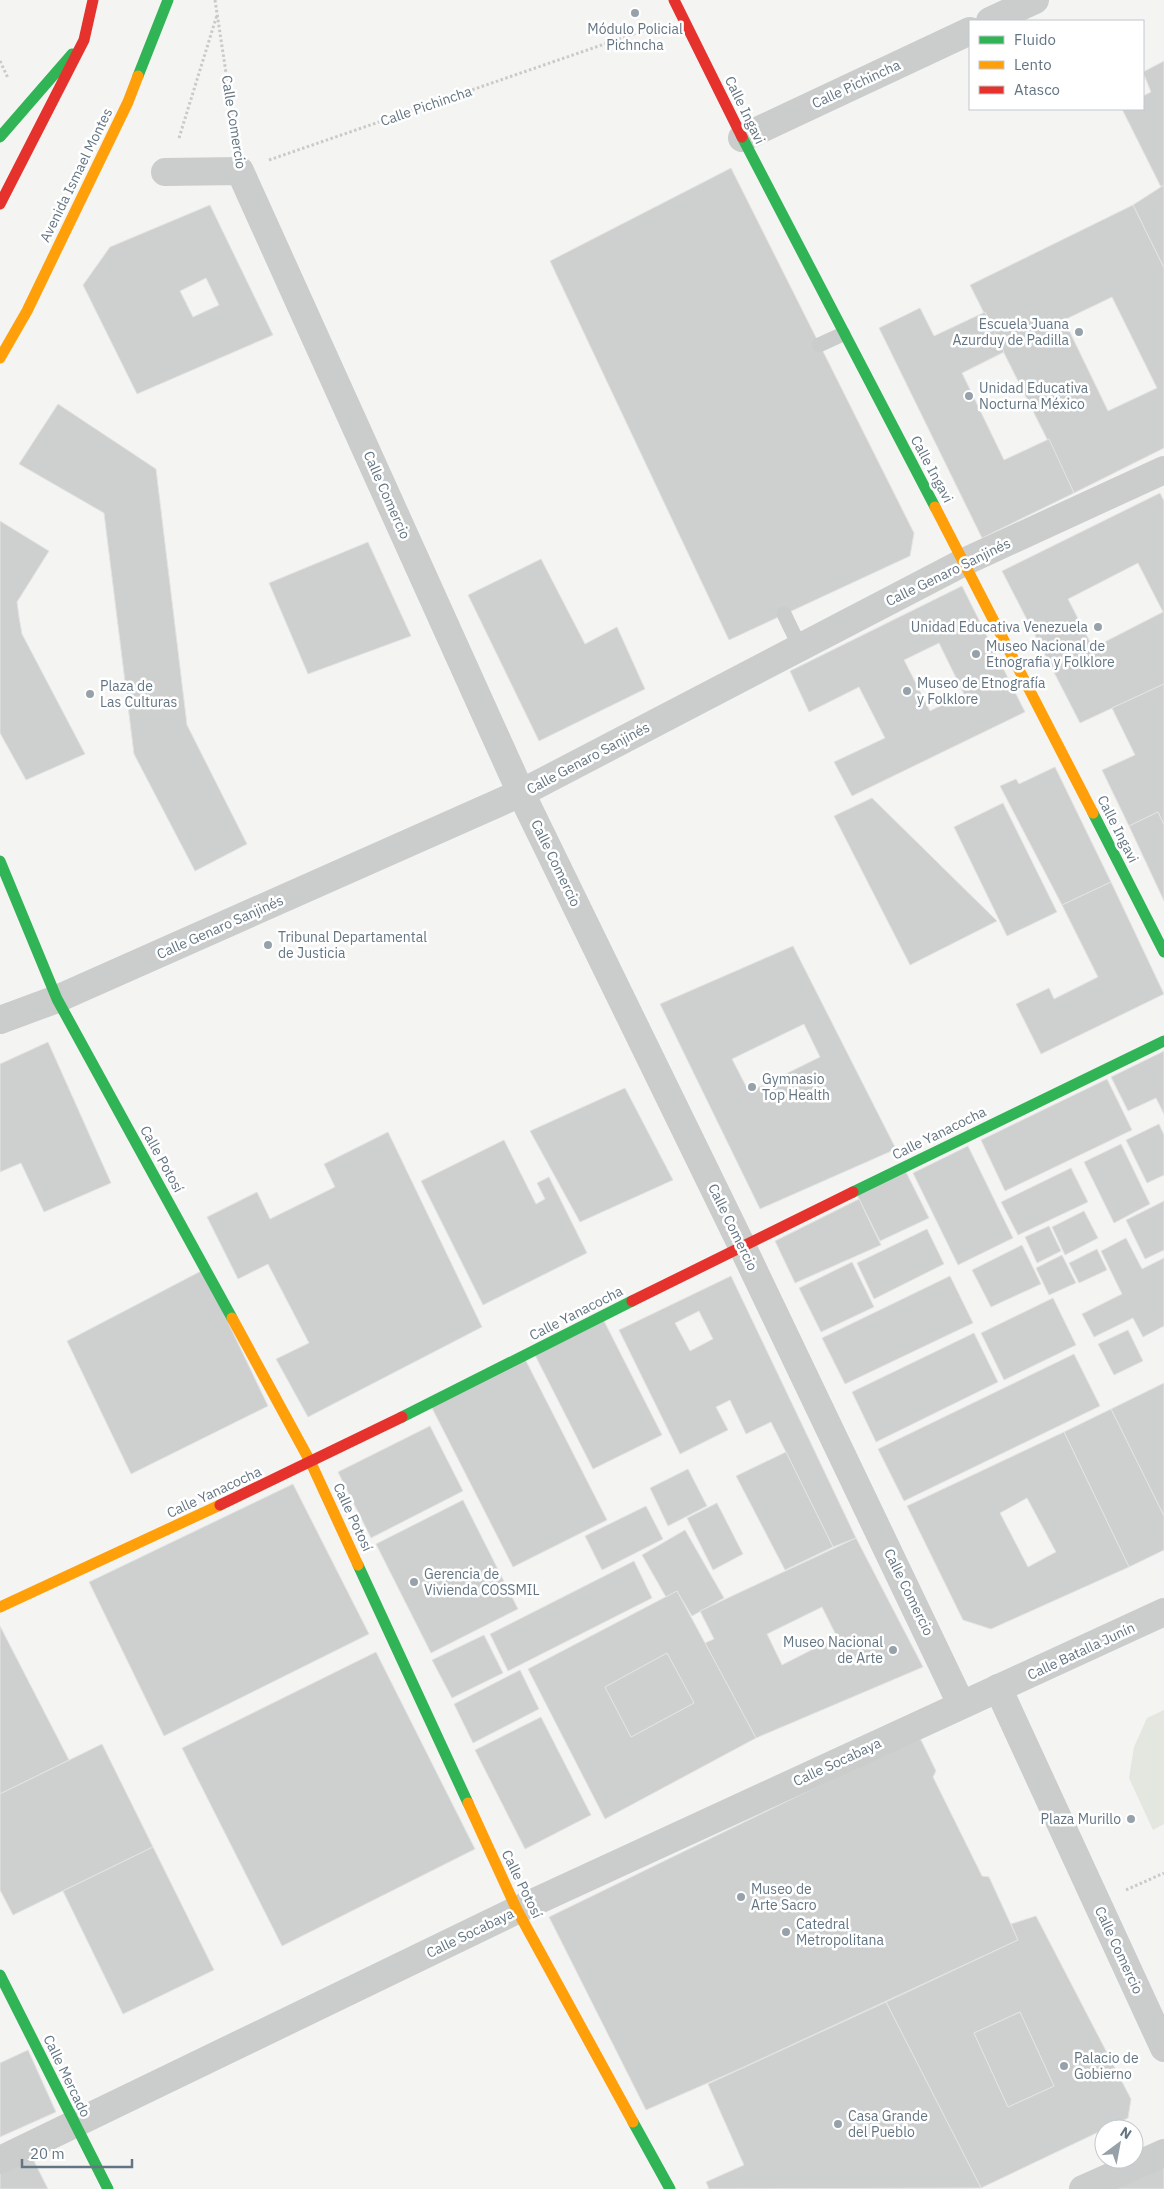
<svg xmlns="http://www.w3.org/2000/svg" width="1164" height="2189" font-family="'IBM Plex Sans',sans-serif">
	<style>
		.green { fill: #e4e7e0 }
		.building { fill: #ced0cf; stroke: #e3e3e2; fill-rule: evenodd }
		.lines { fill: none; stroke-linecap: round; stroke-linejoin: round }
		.path { stroke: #cacaca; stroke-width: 3; stroke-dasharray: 2.5 2.5; stroke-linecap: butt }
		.lane { stroke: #cbcdcd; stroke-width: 15 }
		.street { stroke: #cbcdcd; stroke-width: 28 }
		.fast { stroke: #30b455; stroke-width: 11 }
		.slow { stroke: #ff9f0a; stroke-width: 11 }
		.jam { stroke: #e5322d; stroke-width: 11 }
		.poi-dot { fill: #96a1aa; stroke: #fff; stroke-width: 2 }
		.labels { text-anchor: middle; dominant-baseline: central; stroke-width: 5; stroke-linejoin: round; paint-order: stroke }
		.poi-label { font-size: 14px; fill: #637583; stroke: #fff; text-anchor: start }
		.street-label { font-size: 14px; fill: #637583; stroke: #fff }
	</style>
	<rect width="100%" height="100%" fill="#f4f4f2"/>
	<path class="green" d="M1164 1710V1824L1153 1830 1129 1778 1134 1747 1147 1718Z"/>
	<g class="building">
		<path d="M1164 61V185L1161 187 1122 109H1143V96L1151 92 1143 72Z"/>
		<path d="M731 168 914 533 910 556 729 640 550 261Z"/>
		<path d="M1164 185V268L1133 205Z"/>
		<path d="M210 205 273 335 137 394 83 285 110 247ZM206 278 219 305 193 317 180 291Z"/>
		<path d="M1133 205 1164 268V448L1074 493 970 285ZM1112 297 1157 388 1108 411 1064 320Z"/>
		<path d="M920 308 934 336 985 312 1004 352 962 373 1004 460 1049 439 1074 493 982 538 879 328Z"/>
		<path d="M58 404 156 469 187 725 247 844 195 871 134 754 104 513 19 464Z"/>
		<path d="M1160 493 1164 501V684L1080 723 1002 571ZM1138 563 1163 612 1093 648 1068 599Z"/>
		<path d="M0 521 49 551 17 602 19 617 22 634 85 754 26 780 0 733Z"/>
		<path d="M368 542 411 636 308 674 269 583Z"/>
		<path d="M541 559 585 644 617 627 645 689 539 741 468 595Z"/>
		<path d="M962 586 1025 712 852 796 834 762 885 738 859 687 809 712 790 671ZM939 643 964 694 930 711 904 660Z"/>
		<path d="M1164 684V825L1158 812 1129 826 1102 770 1135 755 1112 708Z"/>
		<path d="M1055 767 1111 882 1062 905 1000 786 1016 779 1019 784Z"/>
		<path d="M872 798 997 921 910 965 834 816Z"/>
		<path d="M1003 803 1057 912 1007 936 954 827Z"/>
		<path d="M1158 812 1164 825V901L1129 826Z"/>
		<path d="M1111 882 1164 994 1041 1054 1016 1004 1049 988 1054 999 1098 977 1062 905Z"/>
		<path d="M793 946 896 1149 760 1209 660 1004ZM804 1024 820 1057 749 1092 732 1059Z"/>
		<path d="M48 1042 111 1183 44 1212 21 1163 0 1172V1064Z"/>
		<path d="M1164 1051V1114L1156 1098 1128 1111 1111 1077Z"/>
		<path d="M1107 1079 1132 1130 1005 1191 981 1140Z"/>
		<path d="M625 1088 673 1180 580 1222 530 1131Z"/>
		<path d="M1159 1124 1164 1135V1175L1147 1183 1126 1140Z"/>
		<path d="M388 1132 482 1327 308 1417 276 1359 309 1343 268 1264 238 1279 207 1217 257 1192 270 1219 335 1187 324 1164Z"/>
		<path d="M504 1140 536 1204 545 1199 537 1183 549 1177 587 1253 483 1305 421 1181Z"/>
		<path d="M1121 1144 1150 1204 1114 1223 1084 1162Z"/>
		<path d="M968 1146 1013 1238 958 1265 913 1173Z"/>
		<path d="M1071 1168 1088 1202 1018 1235 1001 1202Z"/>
		<path d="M906 1172 929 1218 880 1241 857 1195Z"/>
		<path d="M859 1199 881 1245 795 1283 775 1241Z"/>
		<path d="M1164 1201V1250L1145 1259 1126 1220Z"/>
		<path d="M1084 1211 1098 1238 1065 1255 1052 1227Z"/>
		<path d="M1049 1226 1061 1251 1037 1263 1025 1237Z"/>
		<path d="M927 1229 944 1264 874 1299 857 1263Z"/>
		<path d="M1126 1238 1142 1269 1164 1258V1326L1143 1337 1133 1318 1094 1337 1082 1314 1122 1294 1101 1251Z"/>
		<path d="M1022 1245 1041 1284 991 1307 972 1270Z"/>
		<path d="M1097 1249 1107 1270 1079 1283 1069 1263Z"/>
		<path d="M1062 1255 1076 1283 1049 1295 1036 1268Z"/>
		<path d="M852 1262 874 1307 821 1332 799 1288Z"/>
		<path d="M203 1270 268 1406 131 1474 67 1341Z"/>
		<path d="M731 1276 807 1435 856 1538 833 1547 771 1422 746 1434 730 1400 716 1407 728 1430 680 1454 619 1330ZM699 1311 713 1339 690 1351 675 1323Z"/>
		<path d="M950 1276 973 1323 845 1384 822 1338Z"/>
		<path d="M1053 1298 1076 1345 1004 1380 981 1333Z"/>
		<path d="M604 1321 662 1435 593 1469 535 1355Z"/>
		<path d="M1128 1330 1143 1361 1114 1375 1098 1344Z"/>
		<path d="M974 1333 998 1382 876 1442 852 1392Z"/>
		<path d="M1074 1354 1100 1406 904 1501 878 1449Z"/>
		<path d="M525 1359 607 1520 513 1567 431 1406Z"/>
		<path d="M1164 1383V1516L1111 1409Z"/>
		<path d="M1111 1409 1164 1516V1550L1129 1567 1064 1432Z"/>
		<path d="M430 1426 463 1491 371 1538 338 1472Z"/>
		<path d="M1064 1432 1129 1567 991 1629 963 1620 907 1506ZM1027 1498 1056 1552 1028 1567 1000 1513Z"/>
		<path d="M786 1452 833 1547 785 1570 736 1476Z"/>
		<path d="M688 1469 707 1506 668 1526 650 1488Z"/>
		<path d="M293 1484 369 1634 164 1736 89 1582Z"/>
		<path d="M463 1500 518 1609 431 1653 376 1544Z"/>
		<path d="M717 1503 743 1554 713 1570 687 1518Z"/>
		<path d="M646 1506 663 1539 602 1570 585 1536Z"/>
		<path d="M685 1530 724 1598 692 1616 677 1591 666 1597 642 1555Z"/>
		<path d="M856 1538 923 1667 756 1738 705 1643 714 1639 700 1611ZM822 1607 837 1637 782 1665 767 1634Z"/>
		<path d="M634 1561 652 1598 508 1671 490 1634Z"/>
		<path d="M677 1591 756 1738 605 1819 528 1669ZM667 1653 694 1703 631 1737 605 1687Z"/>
		<path d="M0 1626 69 1760 0 1794Z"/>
		<path d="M484 1635 503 1673 452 1698 432 1660Z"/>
		<path d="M376 1652 475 1849 282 1946 182 1748Z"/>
		<path d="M667 1653 694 1703 631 1737 605 1687Z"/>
		<path d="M520 1670 539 1709 473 1743 454 1704Z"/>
		<path d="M541 1717 591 1815 525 1849 475 1750Z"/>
		<path d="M915 1739 921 1740 936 1771 933 1777 982 1876 989 1877 1018 1940 744 2067 646 2110 549 1917Z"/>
		<path d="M102 1744 153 1847 13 1915 0 1890V1794Z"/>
		<path d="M153 1847 214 1970 123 2014 63 1891Z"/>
		<path d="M1036 1916 1131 2099 1128 2118 981 2188 886 2002 1018 1940 1011 1924ZM1020 2012 1054 2086 1008 2107 974 2033Z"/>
		<path d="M886 2002 981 2188 709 2189 706 2182 744 2165 708 2084Z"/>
		<path d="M1020 2012 1054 2086 1008 2107 974 2033Z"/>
		<path d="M28 2050 56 2112 0 2137V2063Z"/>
		<path d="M31 2155 48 2189H0V2171Z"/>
		<path d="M1164 2159V2189H1105Z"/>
	</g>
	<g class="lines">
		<g class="path">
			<path d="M215 0 236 139"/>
			<path d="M0 61 8 78"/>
			<path d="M179 138 217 15"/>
			<path d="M269 160 651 28"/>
			<path d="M1126 1890 1164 1873"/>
		</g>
		<g class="lane">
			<path d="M819 345 843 334"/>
			<path d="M784 614 800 647"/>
		</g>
		<g class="street">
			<path d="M990 21 1035 0"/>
			<path d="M742 138 970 31"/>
			<path d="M165 172 240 171 521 793 742 1246 961 1704"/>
			<path d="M0 1020 57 999 521 793 964 562 1164 470"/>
			<path d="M998 1688 1164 2048"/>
			<path d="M0 2160 517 1910 1164 1612"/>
			<path d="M1083 2189 1164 2153"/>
		</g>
		<g class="fast">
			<path d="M138 76 168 0"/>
			<path d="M0 137 72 54"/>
			<path d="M742 137 935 507"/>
			<path d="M1093 813 1164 952"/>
			<path d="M0 861 57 999 232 1318"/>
			<path d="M853 1192 1164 1041"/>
			<path d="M402 1417 632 1301"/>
			<path d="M358 1565 468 1803"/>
			<path d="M0 1975 108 2189"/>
			<path d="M633 2122 670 2189"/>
		</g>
		<g class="slow">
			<path d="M0 358 27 311 128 102 138 76"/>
			<path d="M935 507 1093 813"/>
			<path d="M232 1318 311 1463 358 1565"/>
			<path d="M0 1607 220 1505"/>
			<path d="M468 1803 517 1910 633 2122"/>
		</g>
		<g class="jam">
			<path d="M674 0 742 137"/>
			<path d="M0 204 84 40 93 0"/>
			<path d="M632 1301 853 1192"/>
			<path d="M220 1505 402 1417"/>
		</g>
	</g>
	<g class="poi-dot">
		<circle cx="635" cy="13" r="5"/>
		<circle cx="1079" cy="332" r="5"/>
		<circle cx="969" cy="396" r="5"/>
		<circle cx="1098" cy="627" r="5"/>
		<circle cx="976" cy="654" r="5"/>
		<circle cx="907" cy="691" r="5"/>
		<circle cx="90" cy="694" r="5"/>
		<circle cx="268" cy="945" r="5"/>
		<circle cx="752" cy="1087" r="5"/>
		<circle cx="414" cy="1582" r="5"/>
		<circle cx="893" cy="1650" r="5"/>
		<circle cx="1131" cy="1819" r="5"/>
		<circle cx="741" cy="1897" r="5"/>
		<circle cx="786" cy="1932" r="5"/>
		<circle cx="1064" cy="2066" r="5"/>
		<circle cx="838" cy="2124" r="5"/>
	</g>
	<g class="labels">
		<g class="poi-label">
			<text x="635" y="29" text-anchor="middle">Módulo Policial<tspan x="635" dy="16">Pichncha</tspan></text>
			<text x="1069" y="324" text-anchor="end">Escuela Juana<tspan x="1069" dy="16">Azurduy de Padilla</tspan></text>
			<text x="979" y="388">Unidad Educativa<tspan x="979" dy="16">Nocturna México</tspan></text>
			<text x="1088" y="627" text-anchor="end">Unidad Educativa Venezuela</text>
			<text x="986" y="646">Museo Nacional de<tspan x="986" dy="16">Etnografia y Folklore</tspan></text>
			<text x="917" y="683">Museo de Etnografía<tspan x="917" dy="16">y Folklore</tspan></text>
			<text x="100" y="686">Plaza de<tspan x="100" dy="16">Las Culturas</tspan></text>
			<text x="278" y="937">Tribunal Departamental<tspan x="278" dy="16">de Justicia</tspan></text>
			<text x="762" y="1079">Gymnasio<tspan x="762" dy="16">Top Health</tspan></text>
			<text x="424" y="1574">Gerencia de<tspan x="424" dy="16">Vivienda COSSMIL</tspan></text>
			<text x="883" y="1642" text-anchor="end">Museo Nacional<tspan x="883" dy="16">de Arte</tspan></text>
			<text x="1121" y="1819" text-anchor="end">Plaza Murillo</text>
			<text x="751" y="1889">Museo de<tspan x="751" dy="16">Arte Sacro</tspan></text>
			<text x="796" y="1924">Catedral<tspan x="796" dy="16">Metropolitana</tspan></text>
			<text x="1074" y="2058">Palacio de<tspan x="1074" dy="16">Gobierno</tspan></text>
			<text x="848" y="2116">Casa Grande<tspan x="848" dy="16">del Pueblo</tspan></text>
		</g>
		<g class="street-label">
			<text transform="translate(856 84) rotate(-25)">Calle Pichincha</text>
			<text transform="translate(426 106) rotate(-19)">Calle Pichincha</text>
			<text transform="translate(745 110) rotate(64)">Calle Ingavi</text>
			<text transform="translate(234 122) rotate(81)">Calle Comercio</text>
			<text transform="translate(76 175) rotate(-64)">Avenida Ismael Montes</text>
			<text transform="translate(932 469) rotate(62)">Calle Ingavi</text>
			<text transform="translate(387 495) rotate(66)">Calle Comercio</text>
			<text transform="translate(948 572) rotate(-26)">Calle Genaro Sanjinés</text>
			<text transform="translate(588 758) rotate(-28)">Calle Genaro Sanjinés</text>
			<text transform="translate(1118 829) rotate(63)">Calle Ingavi</text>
			<text transform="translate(556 863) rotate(64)">Calle Comercio</text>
			<text transform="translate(220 927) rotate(-24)">Calle Genaro Sanjinés</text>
			<text transform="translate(939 1133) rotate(-26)">Calle Yanacocha</text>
			<text transform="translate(162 1159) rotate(61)">Calle Potosí</text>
			<text transform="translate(733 1227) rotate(64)">Calle Comercio</text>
			<text transform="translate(576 1313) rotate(-27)">Calle Yanacocha</text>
			<text transform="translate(214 1492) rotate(-25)">Calle Yanacocha</text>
			<text transform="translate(353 1517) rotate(65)">Calle Potosí</text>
			<text transform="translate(909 1592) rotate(64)">Calle Comercio</text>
			<text transform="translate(1081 1651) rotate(-25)">Calle Batalla Junín</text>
			<text transform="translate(837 1762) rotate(-25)">Calle Socabaya</text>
			<text transform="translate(522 1884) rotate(64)">Calle Potosí</text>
			<text transform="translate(470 1933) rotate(-26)">Calle Socabaya</text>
			<text transform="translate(1119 1950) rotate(65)">Calle Comercio</text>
			<text transform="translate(67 2076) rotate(64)">Calle Mercado</text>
		</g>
	</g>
	<rect x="969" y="20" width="175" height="90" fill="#ffffff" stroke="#c1c8cd"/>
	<rect x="979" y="36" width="25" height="8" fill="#30b455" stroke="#c1c8cd"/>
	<text x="1014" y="45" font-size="15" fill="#637583">Fluido</text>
	<rect x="979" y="61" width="25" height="8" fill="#ff9f0a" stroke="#c1c8cd"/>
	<text x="1014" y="70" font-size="15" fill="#637583">Lento</text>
	<rect x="979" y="86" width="25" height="8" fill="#e5322d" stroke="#c1c8cd"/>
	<text x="1014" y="95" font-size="15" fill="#637583">Atasco</text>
	<g transform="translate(1119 2144) rotate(32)"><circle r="24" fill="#ffffff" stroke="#c1c8cd"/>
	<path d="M0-4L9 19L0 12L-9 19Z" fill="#96a1aa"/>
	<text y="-8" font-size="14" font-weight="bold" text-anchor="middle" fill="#637583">N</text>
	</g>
	<path d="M22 2159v8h110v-8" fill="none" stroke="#637583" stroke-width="2.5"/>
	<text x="30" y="2159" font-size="15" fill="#637583" stroke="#ffffff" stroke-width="4" paint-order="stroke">20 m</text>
</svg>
